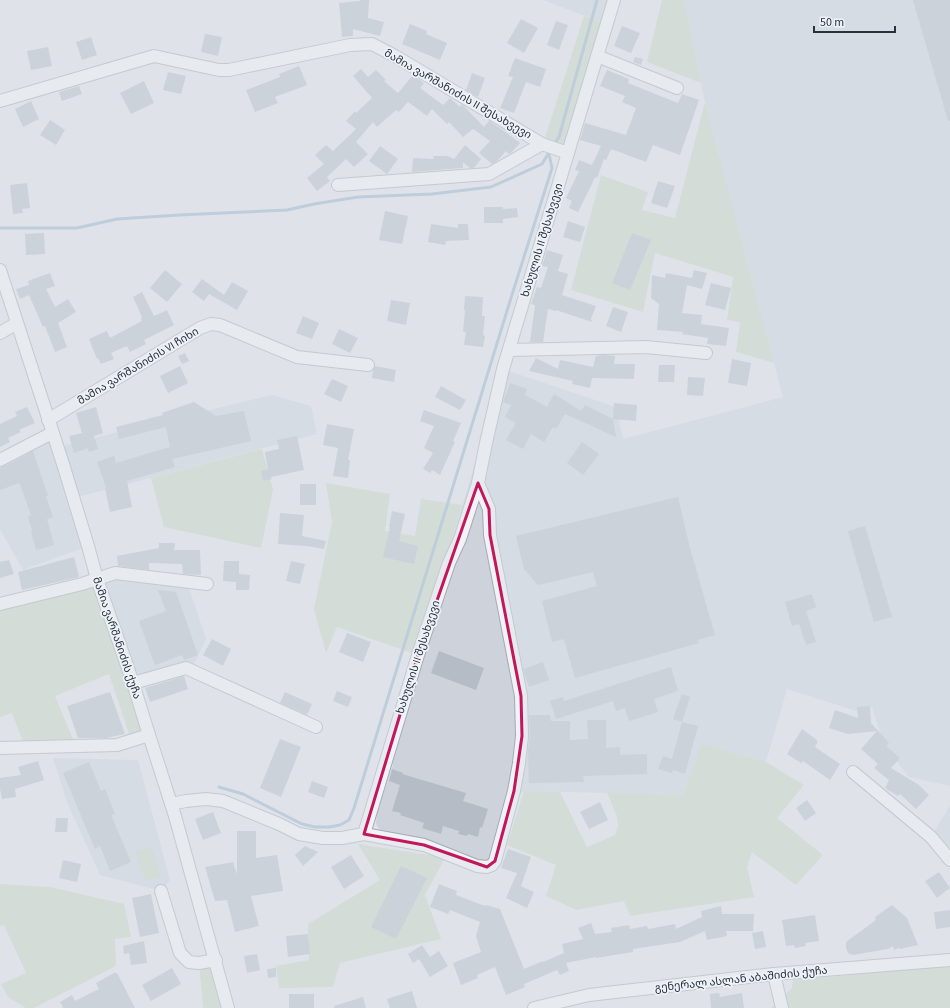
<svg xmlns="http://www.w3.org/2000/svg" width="950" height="1008" font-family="'Source Sans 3','Noto Sans Georgian',sans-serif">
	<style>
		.built { fill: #cdd2db }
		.green { fill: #c5d3bf }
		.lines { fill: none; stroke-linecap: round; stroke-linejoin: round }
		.stream { stroke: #98b2ca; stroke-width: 3 }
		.building { fill: #b6bcc5 }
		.minor-casing { stroke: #a4aab3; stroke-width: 14 }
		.minor { stroke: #f1f3f7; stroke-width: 12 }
		.marked { fill: none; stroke: #c2185b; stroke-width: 3; stroke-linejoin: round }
		.labels { text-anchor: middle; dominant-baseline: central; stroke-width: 3.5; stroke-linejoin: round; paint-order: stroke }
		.street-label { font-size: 11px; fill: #273140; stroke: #eef2f6 }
	</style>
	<rect width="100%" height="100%" fill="#dfe3e9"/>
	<g class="built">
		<path d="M543 0H614L606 24Z"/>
		<path d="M684 0H950V786L909 777 884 745 872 707 856 711 787 689 766 762 702 744 684 795 524 791 508 801 492 861 480 863 381 832 376 824 377 813 393 765V738L503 369 616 407 623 439 783 397 705 102Z"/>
		<path d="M272 395 311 406 317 434 74 498 88 546 23 570 0 529V460L52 433 57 447Z"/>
		<path d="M115 573 187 582 206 639 191 671 133 683 97 579Z"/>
		<path d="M53 758 138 760 170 880 161 891 100 875 67 802Z"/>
		<path d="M950 805V846L942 852 931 837Z"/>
	</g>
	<g class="green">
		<path d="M662 0H684L701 83 647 62Z"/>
		<path d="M584 16 606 24 568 153 543 144Z"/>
		<path d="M705 102 774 363 736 352 740 322 727 320 733 277 655 253 643 312 571 290 601 175 648 192 642 210 675 218Z"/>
		<path d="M262 449 273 490 261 548 164 527 151 478Z"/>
		<path d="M326 483 390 494 385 531 415 536 421 499 462 505 418 655 337 627 326 653 314 609 332 522Z"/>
		<path d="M97 579 149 735 131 740 109 674 55 696 76 746 25 747 12 713 0 717V604Z"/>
		<path d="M702 744 766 762 804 785 777 818 823 855 796 885 752 852 747 867 754 897 630 916 624 901 576 910 546 896 556 865 507 845 524 791 560 792 587 847 615 835 618 826 617 816 607 793 683 795Z"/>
		<path d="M358 844 435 856 444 860 425 895 441 939 340 963 333 987 279 988 276 966 309 960 308 924 380 880Z"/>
		<path d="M151 847 161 876 146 881 135 852Z"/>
		<path d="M0 884 50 887 124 904 131 937 115 939 116 966 34 1008H26L8 997 1 984 26 973 4 925 0 926Z"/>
		<path d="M216 960 228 1008H203L199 963Z"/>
		<path d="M950 966V1008H771L792 988 793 980Z"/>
	</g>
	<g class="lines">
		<g class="stream">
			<path d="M553 146 559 137 597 0"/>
			<path d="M0 228H77L117 219 179 215 287 210 314 204 358 197 432 194 491 187 542 164 548 154"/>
			<path d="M219 787 243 794 302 824 315 827H329L340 825 349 820 354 808 511 298 552 168 549 154"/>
		</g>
	</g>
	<g class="building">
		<path d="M360 0H369L368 18 384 22 380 36 353 29V36L342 37 339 3 360 1Z"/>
		<path d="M913 0H950V121H948Z"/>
		<path d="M521 19 538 28 524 53 507 43Z"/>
		<path d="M556 21 568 25 559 50 547 45Z"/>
		<path d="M410 24 427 31 426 34 447 43 440 60 402 44Z"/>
		<path d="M622 26 640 33 631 53 614 46Z"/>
		<path d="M205 34 222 37 218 56 201 52Z"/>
		<path d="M91 37 97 55 82 60 76 42Z"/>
		<path d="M48 47 52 66 31 70 27 51Z"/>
		<path d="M635 57 643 59 641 65 633 62Z"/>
		<path d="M515 58 546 69 540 87 526 82 514 113 500 108 513 77 508 76Z"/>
		<path d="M299 66 307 85 275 97 278 103 255 112 246 90 280 77 279 74Z"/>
		<path d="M361 69 368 77 376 70 386 80 384 81 398 93 413 75 424 83 420 88 443 105 450 98 460 107 461 104 465 107 484 127 489 121 500 128 520 143 512 152 509 154 506 151 497 161 492 164 479 153 490 141 473 129 463 137 449 122 447 124 432 109 427 116 408 102 399 112 396 110 377 127 373 122 356 142 368 154 354 167 346 159 327 177 330 181 317 191 307 178 324 164 315 155 326 145 333 151 356 129 346 121 355 111 356 113 372 98 353 76Z"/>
		<path d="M607 70 629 79 628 83 678 103 682 94 699 100 680 155 653 145 646 162 611 149 606 160 604 159 597 178 595 177 592 184 578 212 569 208 572 201 566 198 579 171 575 170 579 160 592 165 601 146 580 140 585 123 626 135 636 108 622 102 625 96 600 86Z"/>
		<path d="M168 72 186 76 181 94 163 90Z"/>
		<path d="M472 73 485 78 478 97 466 90Z"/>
		<path d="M144 81 154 103 131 114 120 93Z"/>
		<path d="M79 86 82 94 62 101 59 92Z"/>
		<path d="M31 101 39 119 23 127 15 109Z"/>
		<path d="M50 120 65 130 56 145 40 135Z"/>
		<path d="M465 145 481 159 474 168H470L463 162V168L412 172 413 158 434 159 433 156H448L454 159Z"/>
		<path d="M380 146 398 159 387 174 369 161Z"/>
		<path d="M658 181 675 186 667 208 651 203Z"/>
		<path d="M27 183 30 208 22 209 23 213 13 214 10 185Z"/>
		<path d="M484 207H503V209L517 208 518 217 503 219V223H484Z"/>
		<path d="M385 211 408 216 402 244 379 240Z"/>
		<path d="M568 221 585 227 580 242 563 237Z"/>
		<path d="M431 224 458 228V224H468L469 240 446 241 445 245 428 242Z"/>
		<path d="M44 233 45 254 26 255 25 234Z"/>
		<path d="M632 233 651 240 630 290 612 283Z"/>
		<path d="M547 250 563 255 558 271 568 274 562 295 596 306 591 319 592 322 556 310V311L548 309 543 342H530L535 305 531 304 537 287 541 288 548 267 542 266Z"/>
		<path d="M165 270 182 284 167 302 150 288Z"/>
		<path d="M694 270 707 273 702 289 687 285 682 313 702 315 701 324 729 328 726 346 707 344 708 338 682 334 683 332 657 330 659 304 651 298 652 275 665 278 666 273 692 278Z"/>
		<path d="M50 273 55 286 46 289 55 307 68 299 76 312 58 323 67 347 55 352 45 326 43 327 29 295 20 299 16 289 29 285 28 281Z"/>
		<path d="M202 279 224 295 232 282 248 291 237 310 209 294 204 301 192 292Z"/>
		<path d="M711 283 731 288 725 310 705 305Z"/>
		<path d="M142 292 154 316 167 310 174 325 144 340 146 344 130 352 127 346 111 353 114 359 101 364 98 358 97 359 89 339 107 331 110 338 142 321 141 318 142 317 133 297Z"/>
		<path d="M465 296 483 297 482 316H485L483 335 485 336 483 347 464 345 466 332H463L465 310H464Z"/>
		<path d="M391 300 410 303 406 325 387 321Z"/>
		<path d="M613 307 628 312 621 332 606 326Z"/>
		<path d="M303 316 319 323 312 339 296 333Z"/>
		<path d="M339 329 358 338 350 353 332 344Z"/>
		<path d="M185 353 189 361 182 364 178 356Z"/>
		<path d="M604 355 615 356 614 364H635L634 379 592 378 590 388 572 384 573 381 529 371 536 358 558 369 560 360 593 367 596 356Z"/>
		<path d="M732 359 751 363 747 386 728 383Z"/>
		<path d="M659 365H675L674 382H658Z"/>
		<path d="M180 366 188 383 168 393 160 376Z"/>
		<path d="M375 366 396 370 394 382 372 378 373 370Z"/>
		<path d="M688 377 705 378 703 396 687 395Z"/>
		<path d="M332 379 348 386 341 402 324 394Z"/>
		<path d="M510 383 527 389 525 395 547 407 554 394 581 411 585 405 613 419 616 437 565 414 556 429 553 427 544 442 531 434 523 449 506 440 516 423 505 417 511 405 503 402Z"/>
		<path d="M441 386 466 400 460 410 435 397Z"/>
		<path d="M194 402 216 416 244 411 251 441 172 459 175 467 127 481 132 507 110 512 105 488 106 487 97 462 114 456 116 463 170 447 166 427 119 439 116 427 163 415 162 413Z"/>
		<path d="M614 403 637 405 636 421 613 419Z"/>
		<path d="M27 407 35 423 19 430 21 432 8 438 10 442 0 447V424L17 416 15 412Z"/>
		<path d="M96 407 103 433 94 436 98 449 89 452 88 448 74 453 69 436 82 433 76 413Z"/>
		<path d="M424 410 461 423 453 441 455 442 440 475 432 470 430 473 423 469 433 453 424 448 434 426 420 421Z"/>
		<path d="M327 424 354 429 348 460H350L348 478 333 476 338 448 323 445Z"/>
		<path d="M297 436 304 470 271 477 272 479 263 481 261 471 268 469 265 452 279 449 277 440Z"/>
		<path d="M582 442 599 454 583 475 567 463Z"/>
		<path d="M33 451 48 496H46L53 517 47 519 54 545 36 550 31 531 32 530 28 516 31 515 20 484 19 483 0 490V468L13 462Z"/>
		<rect x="300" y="484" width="16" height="21"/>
		<path d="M678 497 690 548 715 635 697 640 699 643 575 678 564 639 552 642 542 601 597 586 593 572 538 585 524 569 516 536Z"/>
		<path d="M392 511 405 514 399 541 418 546 414 564 383 557 390 527H389Z"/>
		<path d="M280 513 304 515 302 536 326 541 324 549 307 546 278 544Z"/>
		<path d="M865 526 892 617 874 622 848 531Z"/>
		<path d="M159 543H175L174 550H200L201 575 183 574 182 564 149 563V570L118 566 117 556 159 548Z"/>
		<path d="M74 557 79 577 22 590 18 572Z"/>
		<path d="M9 560 14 574 0 578V562Z"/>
		<path d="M224 561H239V574L250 575 249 590H236V582L223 581Z"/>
		<path d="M291 561 305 564 300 584 286 581Z"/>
		<path d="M158 590 176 592 198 655 184 660 182 655 155 665 139 621 166 611Z"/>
		<path d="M812 594 816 607 806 611 816 642 806 645 799 624 792 626 785 602Z"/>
		<path d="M347 633 371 642 363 662 339 652Z"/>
		<path d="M212 639 231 649 223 666 203 655Z"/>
		<path d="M439 651 484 668 476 690 431 673Z"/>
		<path d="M543 662 549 680 529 687 523 669Z"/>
		<path d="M671 667 678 691 654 699 658 712 629 721 625 708 616 711 613 701 556 719 550 701 563 697 564 701Z"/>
		<path d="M184 676 188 689 150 702 145 688Z"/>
		<path d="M337 691 352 697 348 707 333 701Z"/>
		<path d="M110 692 125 734 106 738H78L67 706Z"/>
		<path d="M285 692 312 704 307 715 280 703Z"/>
		<path d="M682 694 690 697 682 722 673 719Z"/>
		<path d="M870 706 871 723 889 743 886 746 900 758 891 768 919 785 929 795 916 809 900 794 898 796 885 788 889 780 874 768 878 764 861 749 877 731 848 734 829 728 835 710 858 718 857 707Z"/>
		<path d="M529 715H550L551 721H570V740L588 739 587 720H606V748L620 747V755L647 754V774L583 776 584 782 529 783 528 750 530 736Z"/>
		<path d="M682 722 698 726 685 774 673 770 672 773 658 769 663 756 672 759Z"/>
		<path d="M802 729 817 740V743L815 747 840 764 830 780 803 761 801 763 787 754Z"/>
		<path d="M280 739 301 747 281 797 260 788Z"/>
		<path d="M38 761 44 780 15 789 16 797 2 799 0 789V778L21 775 18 767Z"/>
		<path d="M89 762 101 791 105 789 115 814 111 815 131 862 110 871 100 846 95 849 63 773Z"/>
		<path d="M392 769 403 773 402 774 466 793 463 801 488 809 482 828 480 827 478 837 468 834 467 836 458 834 459 831 443 826 441 834 422 828 424 823 400 815 401 813 392 811 400 785 389 781Z"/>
		<path d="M312 781 328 787 324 798 308 792Z"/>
		<path d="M807 800 816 813 805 821 796 808Z"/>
		<path d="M600 802 608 820 589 829 580 812Z"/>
		<path d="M213 812 221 833 203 840 195 819Z"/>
		<path d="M56 818H68L67 832H55Z"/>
		<path d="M237 831H256V858L277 855 283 891 251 896 259 926 235 932 227 900 215 901 205 867 233 862 237 874Z"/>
		<path d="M305 846 318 852 303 866 295 855Z"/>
		<path d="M508 849 531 857 521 886 534 892 527 908 506 898 517 873 501 868Z"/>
		<path d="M351 855 364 876 344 889 331 867Z"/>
		<path d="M63 860 81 864 77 882 59 878Z"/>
		<path d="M401 866 427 878 396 939 371 927Z"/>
		<path d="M939 872 950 888 937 898 925 881Z"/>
		<path d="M439 884 457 891 456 895 485 906 486 905 500 909 524 969 543 961V962L564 953 562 944 583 939 578 928 591 923 595 934 612 932 611 928 629 925 630 929 647 926 648 929 675 924 676 929 702 917 701 911 721 906 722 914H754L753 931H726L727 936 707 940 705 931 680 942 633 949V952L596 958V957L566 963 569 971 560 975 557 970 524 984 525 987 506 995 495 967 477 975 478 978 461 985 453 963 481 952 476 936 480 922 450 910 448 914 430 907Z"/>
		<path d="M151 894 159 933 140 937 132 898Z"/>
		<path d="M892 905 907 918 918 945 900 949 899 948 894 950 893 946 888 949 853 955 848 953 846 948V942L876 920 875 917Z"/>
		<path d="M950 910V927L936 929 934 912Z"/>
		<path d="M815 915 819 941 805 943 806 946 795 948 794 945 786 946 782 920Z"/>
		<path d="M763 931 766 947 755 949 752 933Z"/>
		<path d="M308 934 310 954 288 957 286 936Z"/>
		<path d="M144 941 147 963 131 965 129 953 124 954 123 946Z"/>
		<path d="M422 945 430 957 439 951 448 966 430 977 419 959 413 963 408 954Z"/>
		<path d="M257 954 260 970 247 973 244 956Z"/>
		<path d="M172 968 181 984 151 1001 142 985Z"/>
		<path d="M276 968V977L268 978 267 969Z"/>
		<path d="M114 973H117L135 1008H62L63 1007 60 1002 72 995 75 1001 99 989 96 983Z"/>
		<path d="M412 991 417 1008H390L387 999Z"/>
		<path d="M719 993 720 997 742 993 744 1008H711L710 994Z"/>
		<rect x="289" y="994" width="25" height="14"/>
		<path d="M363 997 366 1008H334V1006Z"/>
	</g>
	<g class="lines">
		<defs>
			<g id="minor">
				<path d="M597 56 677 88"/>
				<path d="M0 101 154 56 219 70H229L350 45 372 44 395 56 542 144 568 153"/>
				<path d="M338 185 489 174 542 144"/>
				<path d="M0 270 63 464 88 546 97 579 133 683 149 735 175 816 228 1008"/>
				<path d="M0 333 17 323"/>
				<path d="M509 350 646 347 706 353"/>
				<path d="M48 420 200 328 211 324 220 325 297 357 368 365"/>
				<path d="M0 460 52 433"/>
				<path d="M0 604 82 584 115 573 207 584"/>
				<path d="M133 683 186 668 316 727"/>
				<path d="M0 748 117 745 149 735"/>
				<path d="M853 772 931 837 950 860"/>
				<path d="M171 804 186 801 206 799 223 801 279 824 299 834 323 838H342L364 834 424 845 477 866 487 867 492 865 495 861 514 791 519 763 522 736 521 696 490 535 489 509 478 483"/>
				<path d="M364 834 418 655 449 563 460 539 478 483 486 443 503 369 614 0"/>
				<path d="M161 891 180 953 189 962 199 963 216 960"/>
				<path d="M774 974 782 1008"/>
				<path d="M534 1008 589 995 774 974 950 960"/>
			</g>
		</defs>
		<use href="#minor" class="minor-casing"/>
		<use href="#minor" class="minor"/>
	</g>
	<path d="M0 0H950V1008H0ZM478 483 489 509 490 535 521 696 522 736 514 791 495 861 487 867 424 845 364 834 418 655Z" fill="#dfe3e9" fill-opacity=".55" fill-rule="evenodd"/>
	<path class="marked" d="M478 483 489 509 490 535 521 696 522 736 514 791 495 861 487 867 424 845 364 834 418 655Z"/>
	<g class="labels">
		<g class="street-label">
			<text transform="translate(458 94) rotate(30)">მამია ვარშანიძის II შესახვევი</text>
			<text transform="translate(542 240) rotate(-73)">ხახულის II შესახვევი</text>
			<text transform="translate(138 366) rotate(-31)">მამია ვარშანიძის VI ჩიხი</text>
			<text transform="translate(117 638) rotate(71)">მამია ვარშანიძის ქუჩა</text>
			<text transform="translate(418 657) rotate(-72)">ხახულის II შესახვევი</text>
			<text transform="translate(741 979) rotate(-6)">გენერალ ასლან აბაშიძის ქუჩა</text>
		</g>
	</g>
	<path d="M814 26v6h81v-6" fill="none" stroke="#273140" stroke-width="2"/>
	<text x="820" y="26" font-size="12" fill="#273140" stroke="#eef2f6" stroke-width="3" paint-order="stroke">50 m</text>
</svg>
